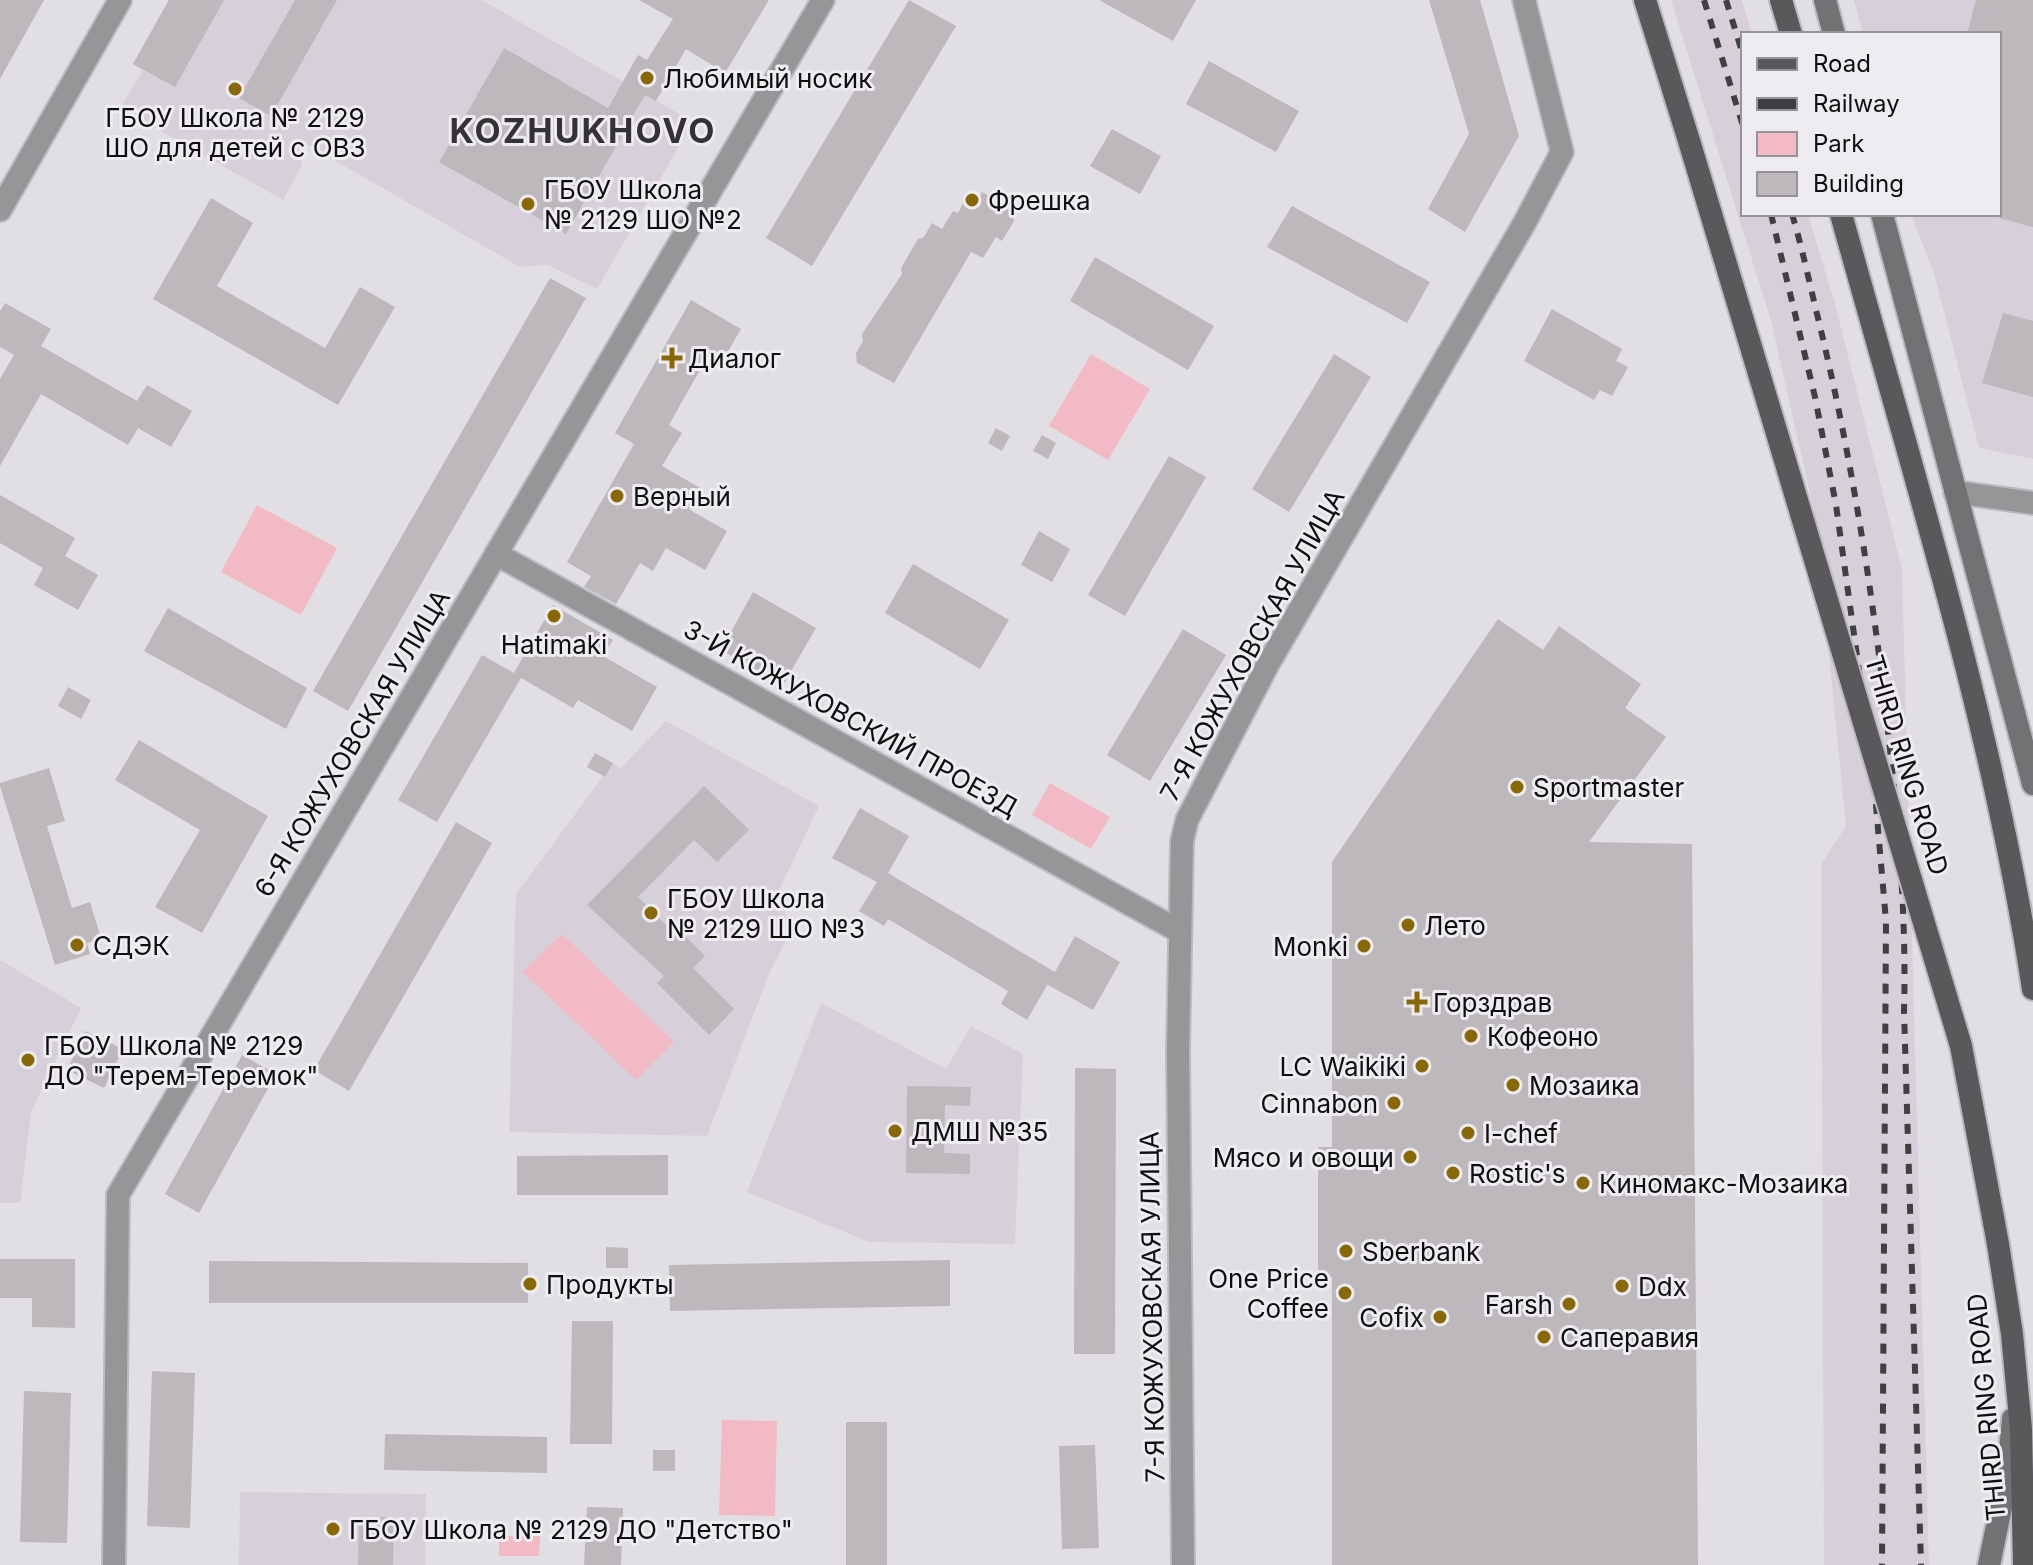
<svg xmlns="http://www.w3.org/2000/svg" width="2033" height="1565" font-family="Inter,sans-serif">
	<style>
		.built { fill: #d7d0db }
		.green { fill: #f2bac4 }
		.building { fill: #bcb8bb }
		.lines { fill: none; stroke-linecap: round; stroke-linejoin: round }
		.minor-casing { stroke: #bcbabe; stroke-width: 26 }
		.tertiary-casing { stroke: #bcbabe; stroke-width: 26 }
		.secondary-casing { stroke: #bcbabe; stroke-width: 26 }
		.primary-casing { stroke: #bcbabe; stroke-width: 26 }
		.minor { stroke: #969698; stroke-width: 22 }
		.tertiary { stroke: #969698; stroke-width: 22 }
		.secondary { stroke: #727275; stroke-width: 22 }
		.primary { stroke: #59595c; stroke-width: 22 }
		.rail { stroke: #403f41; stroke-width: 6; stroke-dasharray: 10 10; stroke-linecap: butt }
		.primary-bridge-casing { stroke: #bcbabe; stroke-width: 26; stroke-linecap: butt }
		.primary-bridge { stroke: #59595c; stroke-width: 22 }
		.poi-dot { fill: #886805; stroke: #efecf1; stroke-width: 3 }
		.labels { text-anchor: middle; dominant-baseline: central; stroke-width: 6; stroke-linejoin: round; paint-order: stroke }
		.poi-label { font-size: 26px; fill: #0f0f10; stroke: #efecf1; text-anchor: start }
		.street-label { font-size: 26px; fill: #0f0f10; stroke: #efecf1 }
		.district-label { font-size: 34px; font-weight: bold; letter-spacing: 2px; fill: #343235; stroke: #efecf1 }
	</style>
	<rect width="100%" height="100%" fill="#e2dfe4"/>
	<g class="built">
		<path d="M169 0H482L693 122 597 289 548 265 520 267 306 144 301 151V167L283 200 120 108 143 70 133 64Z"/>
		<path d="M1671 0H1742L1752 34H1743V214H1808L1835 304 1902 569 1929 1565H1824L1821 864 1846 826 1815 515 1771 321Z"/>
		<path d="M1854 0H2033V459L1979 448 1934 273 1911 214H1999V34H1863Z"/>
		<path d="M666 721 819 806 779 890 791 931 769 974 707 1136 509 1132 516 894 613 763 621 768Z"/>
		<path d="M0 960 81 1008 31 1112 20 1203H0Z"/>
		<path d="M821 1003 946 1069 971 1026 1023 1054 1015 1244 869 1242 747 1192Z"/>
		<path d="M240 1492 426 1494 425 1565H239Z"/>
	</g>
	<g class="green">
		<path d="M1091 354 1150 389 1108 460 1049 426Z"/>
		<path d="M257 505 337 548 301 615 221 572Z"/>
		<path d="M1050 783 1110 817 1091 849 1032 815Z"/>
		<path d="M562 934 674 1042 636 1080 523 972Z"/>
		<path d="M722 1420 777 1421 775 1516 719 1515Z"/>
		<path d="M499 1536H540L539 1556H499Z"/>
	</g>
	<g class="building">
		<path d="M0 0H44L0 79Z"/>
		<path d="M169 0H224L175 87 133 64Z"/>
		<path d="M295 0H337L271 116 239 98Z"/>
		<path d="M639 0H769L725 73 686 49 656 101 645 95 566 234 439 162 504 48 608 108 638 55 647 60 673 19Z"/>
		<path d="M909 0 956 26 812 266 766 238Z"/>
		<path d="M1099 0H1196L1173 41Z"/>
		<path d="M1429 0H1480L1519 136 1465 232 1428 209 1469 134Z"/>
		<path d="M1976 0H2033V227L1999 218V34H1967Z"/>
		<path d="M1209 61 1299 111 1276 152 1186 104Z"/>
		<path d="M1112 129 1161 156 1140 194 1090 166Z"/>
		<path d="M982 192 1000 203H1009L1014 221 1002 241 996 237 983 258 971 252 894 383 857 363 856 353 863 341 862 334 902 274 901 268 918 239 924 237 932 223 942 229 953 211 958 213 967 195 978 200Z"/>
		<path d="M211 198 253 223 217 286 325 348 360 287 395 307 338 405 153 299Z"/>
		<path d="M1292 206 1430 282 1407 323 1267 247Z"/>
		<path d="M1095 257 1214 326 1188 370 1070 301Z"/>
		<path d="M550 278 586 298 348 711 313 691Z"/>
		<path d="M691 300 741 329 719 367 706 359 669 425 682 433 662 466 702 489 690 510 727 531 705 570 666 548 653 571 640 563 616 604 584 587 591 576 567 562 634 444 615 433Z"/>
		<path d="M5 303 51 329 41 346 137 401 147 385 192 411 171 447 138 428 128 445 41 394 0 466V379L14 355 0 347V311Z"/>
		<path d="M1552 309 1622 349 1616 361 1628 367 1612 396 1600 390 1594 400 1524 361Z"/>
		<path d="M2003 313 2033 321V397L1982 383Z"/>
		<path d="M1334 354 1371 377 1289 512 1252 489Z"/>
		<path d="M996 428 1010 436 1002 451 988 443Z"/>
		<path d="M1042 435 1056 443 1048 459 1033 451Z"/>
		<path d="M1169 456 1206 477 1125 616 1088 595Z"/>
		<path d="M0 495 75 538 65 556 98 575 78 610 34 585 43 568 0 543Z"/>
		<path d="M1039 531 1070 549 1052 582 1021 565Z"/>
		<path d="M913 564 1009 620 980 669 885 613Z"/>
		<path d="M753 592 816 628 783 685 721 650Z"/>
		<path d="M553 605 613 640 603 656 657 687 632 731 578 700 573 708 521 678 437 822 398 800 482 655 514 673Z"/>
		<path d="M168 608 307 688 286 729 144 651Z"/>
		<path d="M1498 619 1543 650 1559 626 1641 684 1625 708 1666 737 1589 842 1692 844 1698 1565H1332V1277H1318V1147H1332V862Z"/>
		<path d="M1183 629 1226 655 1150 781 1107 755Z"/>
		<path d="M68 687 91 700 81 719 58 706Z"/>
		<path d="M139 740 268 816 202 933 155 907 200 830 115 780Z"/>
		<path d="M595 753 613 763 605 777 587 767Z"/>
		<path d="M49 768 65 821 47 826 72 908 90 902 101 938 87 943 90 954 55 965 0 786V783Z"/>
		<path d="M704 786 749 830 717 862 694 840 638 897 669 928 673 924 705 956 693 968 734 1009 709 1035 657 983 664 976 587 905Z"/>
		<path d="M860 808 909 836 888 873 1055 972 1075 936 1120 962 1093 1010 1048 985 1049 982 1027 1020 1001 1004 1008 991 888 919 884 926 859 911 877 882 832 858Z"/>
		<path d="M456 822 492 843 349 1091 314 1070Z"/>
		<path d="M85 1031 123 1049 104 1088 67 1070Z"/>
		<path d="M242 1055 276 1074 199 1213 165 1194Z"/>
		<path d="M1075 1068 1116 1069 1115 1354H1074Z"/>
		<path d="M907 1086 971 1087 970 1106 945 1105 944 1153 970 1154V1174L906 1173Z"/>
		<path d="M668 1155V1195H517V1156Z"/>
		<path d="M606 1247 628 1248V1268H606Z"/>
		<path d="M0 1259H75V1328L32 1327V1298H0Z"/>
		<path d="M950 1260V1306L670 1311 669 1265Z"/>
		<path d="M209 1261 528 1263V1303H209Z"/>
		<path d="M572 1321H613L612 1444H570Z"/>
		<path d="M152 1371 195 1373 190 1528 147 1526Z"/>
		<path d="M24 1391 71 1393 67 1543 20 1542Z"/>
		<rect x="846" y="1422" width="41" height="143"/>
		<path d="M385 1434 547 1437V1473L384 1470Z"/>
		<path d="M1095 1445 1099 1548 1062 1549 1059 1446Z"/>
		<rect x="653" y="1450" width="22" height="21"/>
		<path d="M587 1507 623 1508 621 1565H584Z"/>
		<path d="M359 1517H394L393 1565H358Z"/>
	</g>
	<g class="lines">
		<defs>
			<g id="minor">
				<path d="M0 210 120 0"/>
				<path d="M1955 492 2033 503"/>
				<path d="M496 554 1179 931"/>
				<path d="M114 1565 118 1195 823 0"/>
			</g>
			<path id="tertiary" d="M1183 1565 1178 1052 1182 841 1187 820 1268 664 1525 222 1562 152 1524 0"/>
			<g id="secondary">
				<path d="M1825 0 1834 34"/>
				<path d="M1882 214 2033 784"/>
				<path d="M1989 1565 2008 1473 2013 1419"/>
			</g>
			<g id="primary">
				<path d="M1645 0 1690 144"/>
				<path d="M1781 0 1791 34"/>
				<path d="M1841 214C1912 470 1993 726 2033 989"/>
				<path d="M1998 1244 2012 1334 2021 1429 2024 1565"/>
			</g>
		</defs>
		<use href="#minor" class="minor-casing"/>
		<use href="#tertiary" class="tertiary-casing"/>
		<use href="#secondary" class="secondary-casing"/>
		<use href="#primary" class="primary-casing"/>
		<use href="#minor" class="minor"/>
		<use href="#tertiary" class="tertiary"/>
		<use href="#secondary" class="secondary"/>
		<use href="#primary" class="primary"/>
		<g class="rail">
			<path d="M1704 0 1743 126"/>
			<path d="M1726 0 1743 55"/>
			<path d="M1771 214 1815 397 1836 505 1873 771 1886 921 1882 1565"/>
			<path d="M1792 214C1802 247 1809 281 1817 314 1848 440 1869 568 1884 696 1896 801 1907 906 1904 1011L1921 1565"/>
		</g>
		<defs>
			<path id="primary-bridge" d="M1690 144 1961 1046 1998 1244"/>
		</defs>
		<use href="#primary-bridge" class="primary-bridge-casing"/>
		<use href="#primary-bridge" class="primary-bridge"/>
	</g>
	<g class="poi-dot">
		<circle cx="647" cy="78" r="8"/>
		<circle cx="235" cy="89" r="8"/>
		<circle cx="972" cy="200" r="8"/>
		<circle cx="528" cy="204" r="8"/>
		<path d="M668 346h8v8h8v8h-8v8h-8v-8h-8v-8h8z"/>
		<circle cx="617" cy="496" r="8"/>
		<circle cx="554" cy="616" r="8"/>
		<circle cx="1517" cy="787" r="8"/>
		<circle cx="651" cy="913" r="8"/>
		<circle cx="1408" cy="925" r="8"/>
		<circle cx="77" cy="945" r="8"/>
		<circle cx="1364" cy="946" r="8"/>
		<path d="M1413 990h8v8h8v8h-8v8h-8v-8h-8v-8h8z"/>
		<circle cx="1471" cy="1036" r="8"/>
		<circle cx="28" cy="1060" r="8"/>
		<circle cx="1422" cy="1066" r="8"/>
		<circle cx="1513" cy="1085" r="8"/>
		<circle cx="1394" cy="1103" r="8"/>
		<circle cx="895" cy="1131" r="8"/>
		<circle cx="1468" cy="1133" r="8"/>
		<circle cx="1410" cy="1157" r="8"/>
		<circle cx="1453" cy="1173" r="8"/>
		<circle cx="1583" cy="1183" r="8"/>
		<circle cx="1346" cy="1251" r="8"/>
		<circle cx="530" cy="1284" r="8"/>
		<circle cx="1622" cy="1286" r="8"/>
		<circle cx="1345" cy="1293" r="8"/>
		<circle cx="1569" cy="1304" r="8"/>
		<circle cx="1440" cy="1317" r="8"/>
		<circle cx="1544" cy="1337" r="8"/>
		<circle cx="333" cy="1529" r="8"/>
	</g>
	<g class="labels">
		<g class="poi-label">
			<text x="663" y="78">Любимый носик</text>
			<text x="235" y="117" text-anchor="middle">ГБОУ Школа № 2129<tspan x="235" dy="30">ШО для детей с ОВЗ</tspan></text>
			<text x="544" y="189">ГБОУ Школа<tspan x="544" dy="30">№ 2129 ШО №2</tspan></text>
			<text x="988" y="200">Фрешка</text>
			<text x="688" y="358">Диалог</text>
			<text x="633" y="496">Верный</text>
			<text x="554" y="644" text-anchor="middle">Hatimaki</text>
			<text x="1533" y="787">Sportmaster</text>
			<text x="667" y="898">ГБОУ Школа<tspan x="667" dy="30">№ 2129 ШО №3</tspan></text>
			<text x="1424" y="925">Лето</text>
			<text x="93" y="945">СДЭК</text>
			<text x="1348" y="946" text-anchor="end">Monki</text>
			<text x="1433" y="1002">Горздрав</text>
			<text x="1487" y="1036">Кофеоно</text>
			<text x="44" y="1045">ГБОУ Школа № 2129<tspan x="44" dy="30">ДО "Терем-Теремок"</tspan></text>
			<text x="1406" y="1066" text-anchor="end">LC Waikiki</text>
			<text x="1529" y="1085">Мозаика</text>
			<text x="1378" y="1103" text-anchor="end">Cinnabon</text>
			<text x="911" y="1131">ДМШ №35</text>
			<text x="1484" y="1133">I-chef</text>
			<text x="1394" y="1157" text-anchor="end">Мясо и овощи</text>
			<text x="1469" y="1173">Rostic's</text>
			<text x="1599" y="1183">Киномакс-Мозаика</text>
			<text x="1362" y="1251">Sberbank</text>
			<text x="1329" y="1278" text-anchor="end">One Price<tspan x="1329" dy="30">Coffee</tspan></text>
			<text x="546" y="1284">Продукты</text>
			<text x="1638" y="1286">Ddx</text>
			<text x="1553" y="1304" text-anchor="end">Farsh</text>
			<text x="1424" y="1317" text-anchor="end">Cofix</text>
			<text x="1560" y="1337">Саперавия</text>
			<text x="349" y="1529">ГБОУ Школа № 2129 ДО "Детство"</text>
		</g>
		<g class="street-label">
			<text transform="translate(1252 645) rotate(-61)">7-Я КОЖУХОВСКАЯ УЛИЦА</text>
			<text transform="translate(851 718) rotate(29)">3-Й КОЖУХОВСКИЙ ПРОЕЗД</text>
			<text transform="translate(352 743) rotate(-59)">6-Я КОЖУХОВСКАЯ УЛИЦА</text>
			<text transform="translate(1907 765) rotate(73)">THIRD RING ROAD</text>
			<text transform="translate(1152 1307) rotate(-91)">7-Я КОЖУХОВСКАЯ УЛИЦА</text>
			<text transform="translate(1986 1407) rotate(-95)">THIRD RING ROAD</text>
		</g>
		<g class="district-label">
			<text x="583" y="130">KOZHUKHOVO</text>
		</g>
	</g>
	<rect x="1741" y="32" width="260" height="184" fill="#efecf1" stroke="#959497" stroke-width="2"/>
	<rect x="1757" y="58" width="40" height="12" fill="#59595c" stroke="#959497" stroke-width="2"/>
	<text x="1813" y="72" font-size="24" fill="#0f0f10">Road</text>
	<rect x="1757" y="98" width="40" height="12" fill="#403f41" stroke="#959497" stroke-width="2"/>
	<text x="1813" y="112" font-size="24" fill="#0f0f10">Railway</text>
	<rect x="1757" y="132" width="40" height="24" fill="#f2bac4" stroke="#959497" stroke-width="2"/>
	<text x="1813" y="152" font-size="24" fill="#0f0f10">Park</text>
	<rect x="1757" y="172" width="40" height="24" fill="#bcb8bb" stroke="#959497" stroke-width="2"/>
	<text x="1813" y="192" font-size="24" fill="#0f0f10">Building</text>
</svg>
